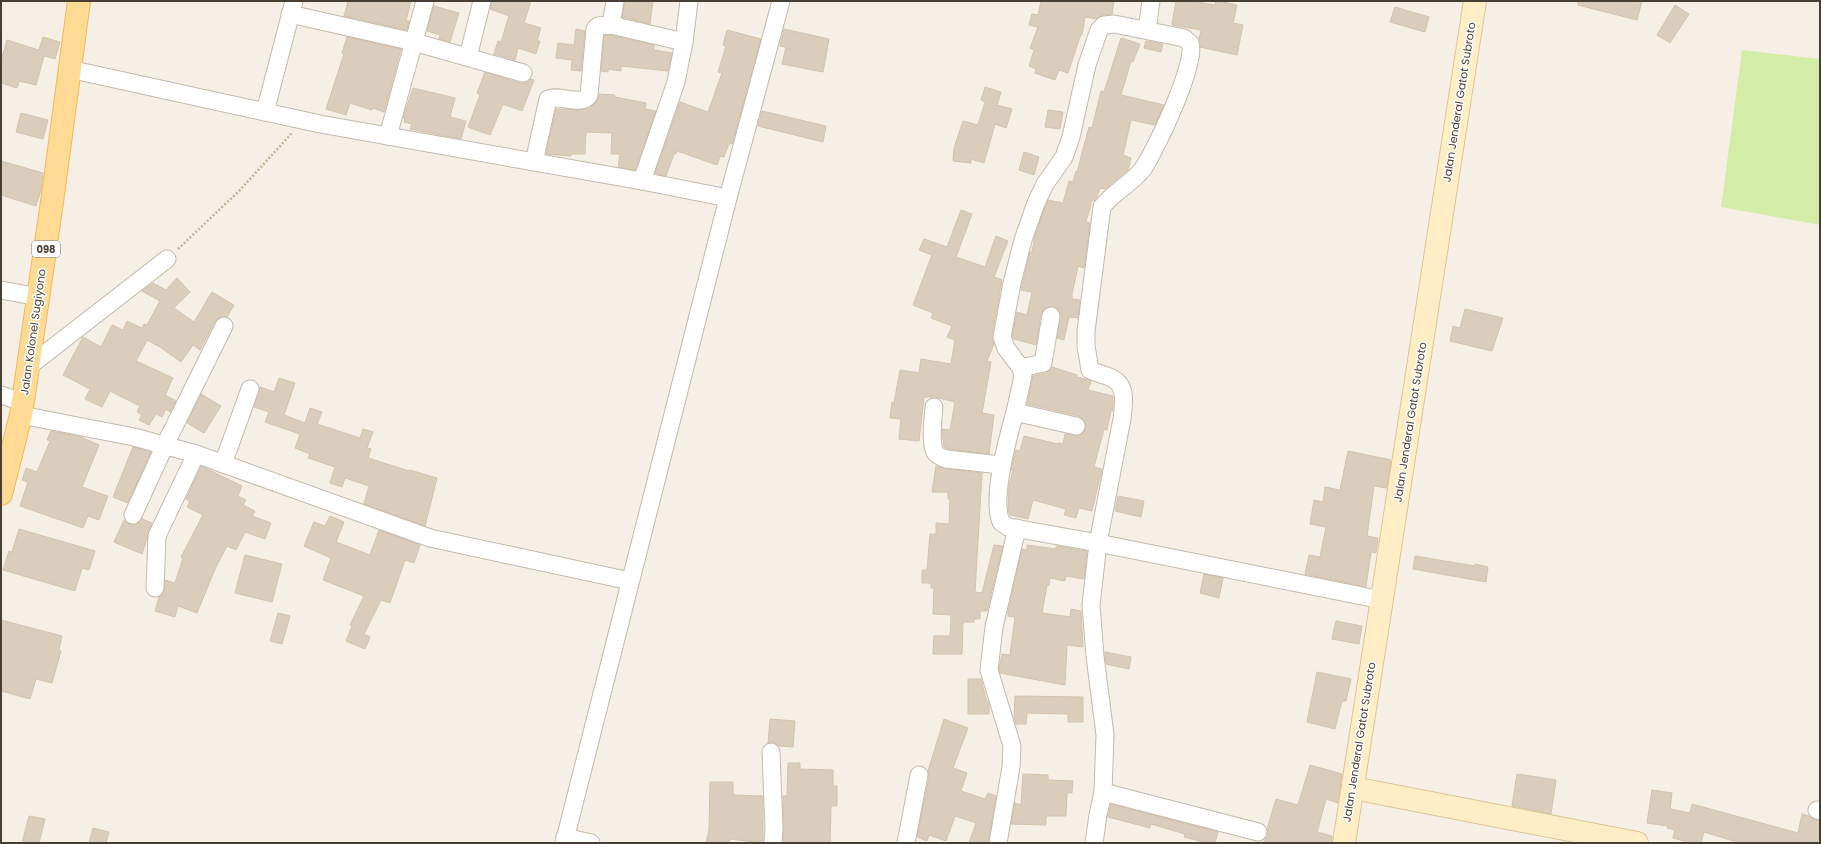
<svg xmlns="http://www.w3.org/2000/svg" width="1821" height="844" font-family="Poppins,sans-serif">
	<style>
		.green { fill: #d3eda9 }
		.building { fill: #dbcdbc; stroke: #d3c2ac }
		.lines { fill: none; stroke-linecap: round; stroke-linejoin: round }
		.street-casing { stroke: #c4b9aa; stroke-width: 19 }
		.secondary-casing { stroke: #ddc492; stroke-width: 24 }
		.primary-casing { stroke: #f1ba57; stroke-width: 24 }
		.path { stroke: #c5b296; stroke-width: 2.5; stroke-dasharray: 2 2; stroke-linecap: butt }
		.street { stroke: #fff; stroke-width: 17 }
		.secondary { stroke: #ffeec5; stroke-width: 22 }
		.primary { stroke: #ffda94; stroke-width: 22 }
		.labels { text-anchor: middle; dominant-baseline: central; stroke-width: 3; stroke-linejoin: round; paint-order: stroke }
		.shield { fill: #fff; stroke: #7f7971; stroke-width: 1 }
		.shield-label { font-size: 10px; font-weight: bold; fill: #483f34 }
		.street-label { font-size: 11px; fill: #483f34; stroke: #fff }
	</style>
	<rect width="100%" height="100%" fill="#f5efe5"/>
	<path class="green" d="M1742 50 1820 59V225L1721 207Z"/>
	<g class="building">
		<path d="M348 1H411L406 21H409L407 30 344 16Z"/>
		<path d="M492 1H531L524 23 541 28 537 41H540L536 54 518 48 515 60 494 54 498 41 501 42 509 16 490 9Z"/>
		<path d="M625 1H653L650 24 622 17Z"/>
		<path d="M1041 1H1114L1112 14 1103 15 1096 19 1085 17 1082 35 1081 34 1068 73 1059 70 1055 80 1035 73 1036 69 1029 66 1034 50 1030 48 1038 27 1029 25 1032 14 1038 15Z"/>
		<path d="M1176 1H1191L1215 5 1216 1H1219L1237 5 1233 23 1243 25 1237 55 1200 47 1199 40 1201 30 1172 25Z"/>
		<path d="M1578 1H1642L1637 20 1578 5Z"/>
		<path d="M1675 5 1689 14 1670 43 1657 35Z"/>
		<path d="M434 6 459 13 450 42 439 39 440 35 427 31Z"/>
		<path d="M1395 7 1429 17 1425 32 1390 22Z"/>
		<path d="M576 29 585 31 581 71 571 70 572 60 556 58 558 43 574 45Z"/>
		<path d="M784 29 829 39 823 72 782 64 786 47 780 46Z"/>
		<path d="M727 30 761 39 732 144 730 143 728 146 724 157 720 156 717 165 677 151 676 154H674L666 176 655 173 680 102 708 112 722 73 718 72 726 46 723 45Z"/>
		<path d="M610 35 654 45V50L672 53 668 71 621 66V71L608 69V72L601 71 604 36Z"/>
		<path d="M43 37 60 42 55 59 44 56 36 85 19 81 17 88 1 83V61L7 40 39 50Z"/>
		<path d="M347 37 401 49 384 112 373 108 372 110 350 103 346 115 326 109 344 54 342 53Z"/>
		<path d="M1121 38 1140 44 1133 62 1131 61 1121 95 1164 105 1155 125 1131 120 1123 155 1131 158 1128 170 1105 189 1100 188 1097 197 1094 201 1092 200 1086 222 1090 223 1084 268 1078 266 1072 294V299L1080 300 1078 318 1069 317 1064 340 1057 338 1060 313 1057 308 1052 306 1044 309 1041 314 1036 345 1014 339 1012 336 1017 312 1027 315 1032 292 1021 290 1030 252H1032L1035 236 1045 207 1048 200 1063 203 1069 181 1073 182 1076 171 1077 172 1089 127 1092 128 1101 91 1104 92Z"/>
		<path d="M1146 41 1163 44 1161 52 1144 48Z"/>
		<path d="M485 72 520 83H526L531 79 534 80 522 111 503 104 490 135 468 127 480 95 477 93Z"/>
		<path d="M985 87 1001 92 997 105 1012 109 1006 128 995 124 984 163 971 159V163L953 161 954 148 963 121 978 125 985 102 981 100Z"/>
		<path d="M413 88 455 98 450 117 466 121 461 139 410 129 412 124 404 122 405 118H403Z"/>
		<path d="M599 94 615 95V97L646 103 645 109 656 111 635 170 618 167 620 154H611L612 133 586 132 585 154H571V156L546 154 556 109H589L596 102Z"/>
		<path d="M1048 110 1063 112 1060 129 1045 127Z"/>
		<path d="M762 111 826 126 823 142 758 126Z"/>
		<path d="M21 113 48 120 43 139 16 132Z"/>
		<path d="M1024 152 1039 157 1034 175 1019 170Z"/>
		<path d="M1 161 43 173 41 190 36 206 1 195Z"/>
		<path d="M961 210 972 214 956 257 985 267 996 236 1008 241 994 277 1002 280 992 335 994 344 987 361 991 362 982 413 994 415 989 454 949 449 944 447 942 429 950 430 955 402 935 397H924L919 441 899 439 901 419 890 418 892 402 894 403 900 370 919 373 921 359 951 364 955 340 947 337 952 326 931 318 933 313 913 305 932 255 919 250 924 239 947 247Z"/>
		<path d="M177 278 190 292 174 308 194 322 212 292 234 305 227 317 219 318 215 321 200 350 193 345 181 362 160 347 147 340 136 361 173 378 165 395 176 401 170 412 166 409 162 417 156 414 149 425 139 420 142 415 137 412 140 406 110 391 102 407 85 399 90 389 63 375 83 337 101 347 112 325 123 330 127 321 142 328 144 324 147 325 160 301 142 291 153 283 166 290Z"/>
		<path d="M1465 309 1503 318 1492 351 1450 341 1453 326 1460 328Z"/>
		<path d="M1052 367 1077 375V377L1091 381 1088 390 1113 396V411L1111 410 1107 430 1104 429 1094 467 1102 469 1092 511 1079 508 1076 518 1064 515 1066 509 1033 500 1028 519 1010 515 1008 510 1009 486 1013 470H1011L1016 450 1020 451 1024 436 1058 444V443L1063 444 1065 434 1079 436 1083 433 1086 428 1085 423 1079 416 1027 404 1033 376 1046 373Z"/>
		<path d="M279 378 295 383 284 415 305 423 310 408 322 412 317 424 360 438 363 429 373 432 367 448 371 449 368 458 409 471 410 470 437 478 425 526 364 504 369 486 345 478 342 487 330 483 335 467 308 458 310 454 295 448 300 434 265 422 269 412 254 407 260 387 274 392Z"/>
		<path d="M201 394 221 406 204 433 187 423Z"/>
		<path d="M51 431 81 437 99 445 82 487 108 496 99 520 88 516 83 528 20 506 28 482 22 480 26 468 37 472 50 441 47 440Z"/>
		<path d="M133 447 151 452 128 503 113 497Z"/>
		<path d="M1348 451 1391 460 1387 488 1374 486 1367 536 1378 538 1376 553 1371 552 1366 587 1305 574 1309 555 1320 557 1326 527 1310 524 1314 500 1323 502 1325 487 1340 490Z"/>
		<path d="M201 466 242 486 238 496 246 500 243 505 255 511 252 516 271 523 265 539 245 532 236 550 227 546 215 569 197 613 178 606 175 617 155 611 159 597 164 593 165 580 175 583 183 558 181 557 203 515 187 507 190 501 186 499Z"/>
		<path d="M936 466 945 469 982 473 975 592 982 593 994 545 1003 546 987 611H980V619H974V622H963L962 654H933L934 636H950L951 615 933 614 934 588H931V583H922V570H927L930 534H936V523L949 524 950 499H948V492H932Z"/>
		<path d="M1118 496 1144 501 1141 517 1115 511Z"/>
		<path d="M330 516 344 522 336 542 370 555 379 530 420 545 414 563 405 560 390 603 381 600 364 634 370 637 365 649 346 641 352 626 350 625 364 596 323 580 331 558 304 546 314 522 325 526Z"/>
		<path d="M142 519 152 523 142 554 114 542 124 520 129 524 134 525 138 523Z"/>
		<path d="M19 529 95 551 89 570 82 568 75 591 3 570 9 551 12 552Z"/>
		<path d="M1027 545 1056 549V546L1087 551 1084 579 1066 576 1065 581 1050 578 1049 585H1047L1042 613 1070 617 1071 609 1081 611 1083 647 1067 645 1065 685 1000 673 999 669 1002 654 1010 655 1015 617 1008 616V612L1022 549 1027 550Z"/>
		<path d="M245 555 282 564 272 602 235 593Z"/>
		<path d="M1415 556 1475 566V564L1488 567 1486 582 1413 569Z"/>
		<path d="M1204 574 1223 578 1219 598 1200 593Z"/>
		<path d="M278 613 290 616 282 644 270 641Z"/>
		<path d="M1 620 62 636 59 650 61 651 52 683 36 679 30 699 1 691Z"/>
		<path d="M1336 621 1362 626 1359 644 1332 639Z"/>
		<path d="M1105 652 1131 657 1129 669 1106 664Z"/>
		<path d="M1317 672 1351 679 1346 701H1342L1335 729 1307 722Z"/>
		<path d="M968 679H981L986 699 989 704V714H968Z"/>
		<path d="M1015 696 1083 697V722H1068V714L1027 713 1026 724H1016L1014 718Z"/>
		<path d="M770 719 795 721 793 747 779 746 775 743H768Z"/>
		<path d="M944 719 968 728 953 768 967 773 961 791 985 799 988 793 996 796 988 843H969L976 823 955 816 946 841 929 835 927 841 917 837 929 777 928 771Z"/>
		<path d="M788 763H800V769L833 770V786H837V806H831L830 843H783V796H787Z"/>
		<path d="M1310 765 1342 774 1338 803 1326 799 1317 832 1332 836V843H1263L1268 835 1267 829 1276 799 1298 805Z"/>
		<path d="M1023 774 1048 775V780L1073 781 1072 793H1067L1066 816H1046V825L1011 824 1015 803 1021 805Z"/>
		<path d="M1517 774 1556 780 1551 814 1512 806Z"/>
		<path d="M710 782H733V795L763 796V843L730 839 729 843H706L709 830Z"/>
		<path d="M1652 790 1672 793 1670 809 1690 813 1692 804 1798 833 1802 814 1809 816 1814 819 1820 821V843H1740L1704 832 1701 843H1691L1673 838 1675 830 1667 828 1668 826 1647 823Z"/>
		<path d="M1111 804 1218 832 1215 843H1207L1184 837 1185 834 1151 824 1150 828 1108 817Z"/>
		<path d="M29 816 45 819 39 843H22Z"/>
		<path d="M93 828 109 832 106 843H89Z"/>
	</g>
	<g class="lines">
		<defs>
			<g id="street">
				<path d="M290 14 414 42 523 73"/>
				<path d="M611 25 615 1"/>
				<path d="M1147 30 1151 1"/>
				<path d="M468 57 482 1"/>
				<path d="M69 69 320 124 642 181 728 198"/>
				<path d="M265 112 294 1"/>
				<path d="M388 136 425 1"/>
				<path d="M534 162 548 99C560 94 582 107 589 95L595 29 598 26 611 25 684 42"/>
				<path d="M642 181 676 82 684 42 689 1"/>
				<path d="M1 290 39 297"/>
				<path d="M28 367 167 259"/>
				<path d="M1021 368 1043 363 1051 316"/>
				<path d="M1 395 23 402"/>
				<path d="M934 407C933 418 930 443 935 452 937 456 942 457 946 459L1001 465"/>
				<path d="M1015 412 1023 376 1021 368 1006 348 1002 337 1012 283 1023 240 1036 203 1045 184 1064 157 1071 137 1087 65 1099 30 1104 25 1114 24 1184 38 1190 43C1198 61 1155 152 1142 170 1131 184 1113 192 1102 207L1086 331V346L1090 370C1096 373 1101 374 1107 376 1128 383 1124 401 1122 419L1098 543 1382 600"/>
				<path d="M21 415 134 437 196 454 430 538 630 581"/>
				<path d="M1076 426 1015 412C1008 437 991 498 1001 522L1008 527 1098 543 1091 605 1095 656 1105 735 1103 792 1098 815 1094 843"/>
				<path d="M223 464 250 389"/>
				<path d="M133 515 165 445 224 326"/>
				<path d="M155 588 157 536 196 454"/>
				<path d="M771 752 774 829 773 843"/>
				<path d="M1103 792 1258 832"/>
				<path d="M1817 810 1820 811"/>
				<path d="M565 837 591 843"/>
				<path d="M564 843 728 198 781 1"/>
				<path d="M906 843 919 775"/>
				<path d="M998 843 1011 767 1012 746 989 670 994 627 1017 528"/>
			</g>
			<g id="secondary">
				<path d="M1353 788 1637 843"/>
				<path d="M1344 843 1475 1"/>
			</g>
			<path id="primary" d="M1 494 21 415 52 202 79 1"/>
		</defs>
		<use href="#street" class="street-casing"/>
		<use href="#secondary" class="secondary-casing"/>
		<use href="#primary" class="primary-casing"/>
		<path class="path" d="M178 249 240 190 292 133"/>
		<use href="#street" class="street"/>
		<use href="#secondary" class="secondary"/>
		<use href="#primary" class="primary"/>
	</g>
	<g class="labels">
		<rect class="shield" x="32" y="241" width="28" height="16" rx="3"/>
		<g class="shield-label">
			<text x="46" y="249">098</text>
		</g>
		<g class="street-label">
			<text transform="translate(1459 102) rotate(-81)">Jalan Jenderal Gatot Subroto</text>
			<text transform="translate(33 332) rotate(-82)">Jalan Kolonel Sugiyono</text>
			<text transform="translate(1410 422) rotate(-81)">Jalan Jenderal Gatot Subroto</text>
			<text transform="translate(1359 742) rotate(-81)">Jalan Jenderal Gatot Subroto</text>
		</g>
	</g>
	<rect width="1821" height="844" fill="none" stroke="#483f34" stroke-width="4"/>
</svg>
